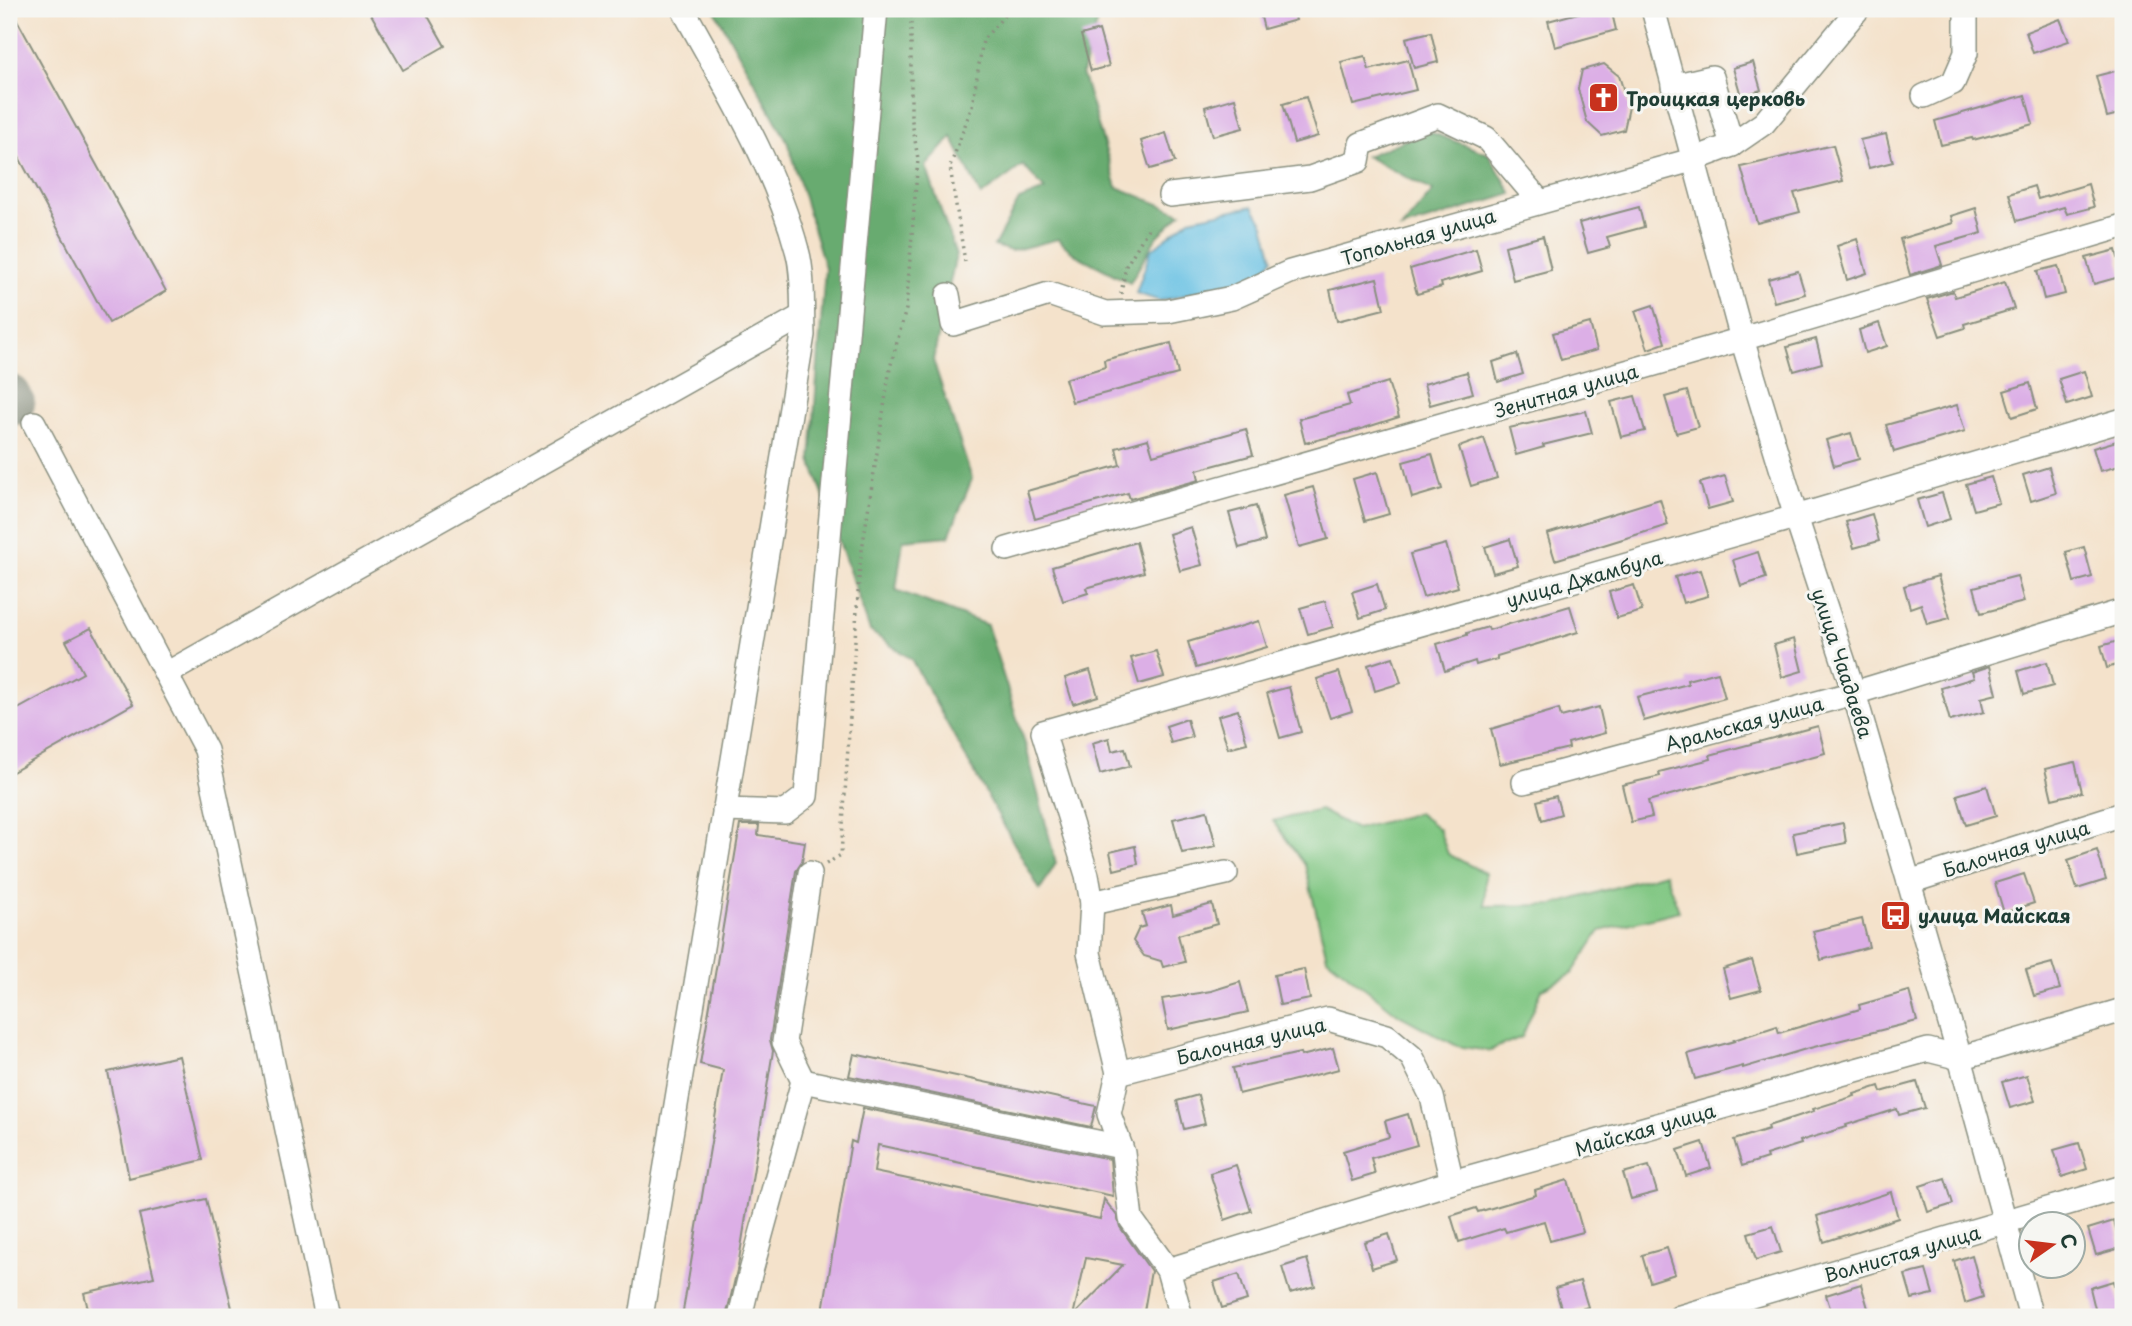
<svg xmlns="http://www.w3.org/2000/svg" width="2132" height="1326" font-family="'Playpen Sans',sans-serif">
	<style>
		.green { fill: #7fc681; stroke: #4f825a; stroke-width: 2 }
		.forest { fill: #67ab6f; stroke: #437452; stroke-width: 2 }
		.water { fill: #65c0e3; stroke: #427e8c; stroke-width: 2 }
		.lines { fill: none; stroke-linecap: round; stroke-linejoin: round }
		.taxiway { stroke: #8a9080; stroke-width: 46 }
		.building { fill: #dcafe6; fill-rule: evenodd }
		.minor-casing { stroke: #8a9080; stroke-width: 26 }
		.path { stroke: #8a9080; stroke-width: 3.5; stroke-dasharray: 2 5; stroke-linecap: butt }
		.minor { stroke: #fff; stroke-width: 23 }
		.labels { text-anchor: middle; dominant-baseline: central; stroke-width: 6; stroke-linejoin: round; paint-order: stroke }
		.poi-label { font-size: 19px; font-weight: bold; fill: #1f3d34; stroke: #f6f6f2; text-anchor: start }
		.street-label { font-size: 19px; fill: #1f3d34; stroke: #f6f6f2 }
	</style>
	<rect width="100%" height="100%" fill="#f6f6f2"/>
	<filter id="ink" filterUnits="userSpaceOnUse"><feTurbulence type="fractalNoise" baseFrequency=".0143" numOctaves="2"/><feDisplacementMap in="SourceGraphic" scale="14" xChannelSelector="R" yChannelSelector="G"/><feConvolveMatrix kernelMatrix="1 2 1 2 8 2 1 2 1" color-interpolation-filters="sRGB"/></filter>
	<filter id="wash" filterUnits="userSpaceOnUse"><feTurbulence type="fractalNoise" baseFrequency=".00686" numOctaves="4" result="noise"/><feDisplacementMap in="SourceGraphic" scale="28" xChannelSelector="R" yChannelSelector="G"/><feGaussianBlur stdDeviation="1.57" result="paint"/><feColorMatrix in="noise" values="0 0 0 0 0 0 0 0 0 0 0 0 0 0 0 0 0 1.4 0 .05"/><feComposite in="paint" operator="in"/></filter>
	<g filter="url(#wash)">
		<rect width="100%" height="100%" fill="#f4e2cb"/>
		<path class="green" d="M1320 810 1356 829 1418 813 1439 829 1448 854 1485 873V906L1554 905 1665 873 1679 911 1600 931 1572 974 1542 989 1522 1037 1488 1051 1457 1046 1399 1015 1327 958 1305 865 1273 821Z"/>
		<g class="forest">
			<path d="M714 9H1111L1100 15 1082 73 1117 187 1181 213 1156 238 1130 283 1074 254 1058 239 1011 251 994 246 1019 200 1045 190 1023 165 981 196 952 137 926 166 956 255 933 360 972 479 949 536 903 540 896 590 987 625 1026 747 1056 863 1040 890 911 659 870 631 811 460 825 268 787 141Z"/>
			<path d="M1427 131 1489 154 1512 194 1401 229 1433 191 1366 156Z"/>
		</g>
		<path class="water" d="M1253 206 1264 225 1273 258 1261 277 1160 301 1136 293 1151 250 1190 219Z"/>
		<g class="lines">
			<path class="taxiway" d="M9 397 12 403"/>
		</g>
		<g id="blocks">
			<g class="building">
				<path d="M9 9H11L166 291 109 323 9 139Z"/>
				<path d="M368 9H424L445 46 403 70Z"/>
				<path d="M1259 9H1293L1296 20 1264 29Z"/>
				<path d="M1593 9H1611L1616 30 1555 47 1548 21Z"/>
				<path d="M2060 19 2069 41 2033 53 2026 32Z"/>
				<path d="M1099 30 1109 66 1091 71 1081 35Z"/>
				<path d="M1431 32 1438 62 1414 68 1406 38Z"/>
				<path d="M1365 56 1369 70 1408 60 1416 90 1353 105 1341 62Z"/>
				<path d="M1753 62 1761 90 1741 96 1733 68Z"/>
				<path d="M1604 64 1619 76 1629 107 1624 130 1602 136 1587 122 1578 89 1582 70Z"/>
				<path d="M2123 69V113L2107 117 2096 76Z"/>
				<path d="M2025 95 2033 124 1973 140 1972 138 1941 145 1935 121Z"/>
				<path d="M1306 97 1318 136 1294 143 1283 104Z"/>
				<path d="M1235 98 1243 128 1213 136 1205 107Z"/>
				<path d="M1166 133 1175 162 1150 169 1141 141Z"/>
				<path d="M1886 134 1893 162 1869 168 1860 140Z"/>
				<path d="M1833 145 1843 181 1794 193 1800 212 1757 223 1741 167Z"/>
				<path d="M2088 184 2094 207 2067 214 2064 207 2017 221 2009 194 2034 186 2038 199Z"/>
				<path d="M1639 207 1644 227 1607 237 1610 247 1588 253 1579 223Z"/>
				<path d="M1976 208 1982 233 1936 246 1942 265 1910 275 1900 239 1953 223 1951 216Z"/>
				<path d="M1543 236 1551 270 1513 280 1505 246Z"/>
				<path d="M1857 239 1867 273 1847 280 1837 246Z"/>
				<path d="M1476 249 1482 271 1441 283 1442 287 1417 294 1410 269Z"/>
				<path d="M2116 250 2123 276 2094 284 2086 258Z"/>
				<path d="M2058 266 2065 294 2044 299 2037 271Z"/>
				<path d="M1798 271 1805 294 1774 302 1768 279Z"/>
				<path d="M1377 278 1384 309 1337 321 1330 290Z"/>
				<path d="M2005 282 2014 309 1964 324 1965 328 1940 336 1927 299 1953 291 1955 297Z"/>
				<path d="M1653 305 1665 343 1648 349 1635 311Z"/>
				<path d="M1590 323 1597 350 1561 360 1553 333Z"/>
				<path d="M1879 323 1887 346 1865 353 1859 330Z"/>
				<path d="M1816 339 1822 363 1794 371 1787 347Z"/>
				<path d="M1171 343 1178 374 1072 402 1065 379 1105 367 1104 360Z"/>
				<path d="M1517 354 1523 374 1498 382 1493 362Z"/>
				<path d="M2084 371 2092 397 2067 405 2059 379Z"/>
				<path d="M1467 372 1473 393 1430 405 1424 384Z"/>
				<path d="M1388 382 1399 417 1358 430 1305 443 1299 419 1350 405 1347 395Z"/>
				<path d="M2030 383 2037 409 2012 417 2004 391Z"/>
				<path d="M1687 391 1698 427 1676 433 1665 397Z"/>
				<path d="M1635 396 1645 431 1621 437 1611 402Z"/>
				<path d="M1957 405 1965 431 1894 452 1886 425Z"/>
				<path d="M1586 411 1592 433 1543 445 1544 447 1516 455 1509 428Z"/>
				<path d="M1246 429 1253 455 1197 470 1199 480 1130 499 1128 493 1035 519 1027 491 1120 465 1116 448 1148 439 1153 455Z"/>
				<path d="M1851 433 1859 459 1834 466 1826 440Z"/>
				<path d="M1484 438 1497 478 1471 486 1459 447Z"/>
				<path d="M2123 439V465L2100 471 2093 448Z"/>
				<path d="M1432 454 1442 489 1412 498 1403 462Z"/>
				<path d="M2049 467 2056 493 2031 501 2023 475Z"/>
				<path d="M1377 472 1389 514 1365 521 1353 479Z"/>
				<path d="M1725 476 1733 502 1708 509 1700 483Z"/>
				<path d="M1991 477 1999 503 1974 510 1966 484Z"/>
				<path d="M1313 487 1328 539 1299 547 1284 495Z"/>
				<path d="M1942 493 1950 519 1925 527 1917 500Z"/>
				<path d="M1660 499 1668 525 1555 560 1547 534Z"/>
				<path d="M1256 506 1265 541 1239 548 1229 513Z"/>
				<path d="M1872 514 1879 541 1854 548 1846 522Z"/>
				<path d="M1191 527 1202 565 1180 571 1169 534Z"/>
				<path d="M1510 539 1518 566 1493 573 1485 547Z"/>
				<path d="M1136 542 1144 572 1086 588 1088 593 1063 601 1052 567Z"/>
				<path d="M1446 544 1458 587 1423 597 1410 554Z"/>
				<path d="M2084 547 2092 577 2074 582 2066 552Z"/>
				<path d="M1758 552 1766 578 1741 586 1733 560Z"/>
				<path d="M1700 570 1708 596 1683 603 1675 577Z"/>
				<path d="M1938 576 1950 618 1927 624 1921 604 1910 608 1904 586Z"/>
				<path d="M2017 576 2024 602 1981 613 1974 587Z"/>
				<path d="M1377 584 1385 610 1360 618 1352 592Z"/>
				<path d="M1634 585 1642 611 1617 618 1609 592Z"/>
				<path d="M1325 601 1333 627 1308 634 1300 608Z"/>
				<path d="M1570 606 1578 632 1497 656V659L1476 665 1475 661 1445 671 1437 644 1467 635V633L1488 627 1489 630Z"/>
				<path d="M1259 621 1267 647 1196 668 1188 642Z"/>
				<path d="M91 628 133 704 9 774V714L83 673 66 641Z"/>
				<path d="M1794 639 1802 671 1782 677 1774 645Z"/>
				<path d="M2118 641 2123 663 2107 668 2101 646Z"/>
				<path d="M1156 651 1164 677 1139 684 1131 658Z"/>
				<path d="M1393 657 1401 683 1375 691 1368 665Z"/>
				<path d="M2047 662 2053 686 2024 694 2018 671Z"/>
				<path d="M1990 666 1997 694 1981 698 1984 712 1950 721 1941 688 1974 678 1972 672Z"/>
				<path d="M1090 670 1098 696 1073 704 1065 678Z"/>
				<path d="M1339 672 1352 711 1330 718 1317 679Z"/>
				<path d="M1718 672 1725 698 1644 721 1637 697 1688 684 1687 680Z"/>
				<path d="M1289 687 1301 732 1280 738 1267 693Z"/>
				<path d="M1599 707 1605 733 1568 743 1569 748 1500 764 1491 729 1559 709 1561 717Z"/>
				<path d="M1238 710 1247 743 1228 748 1218 716Z"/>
				<path d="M1187 719 1192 737 1171 743 1166 726Z"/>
				<path d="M1818 726 1825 753 1648 801 1652 817 1631 822 1622 785 1660 776 1659 772 1711 759 1710 755Z"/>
				<path d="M1109 738 1112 751 1125 748 1130 766 1100 774 1092 743Z"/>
				<path d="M2075 762 2082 792 2052 799 2045 769Z"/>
				<path d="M1987 786 1996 816 1966 825 1957 795Z"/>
				<path d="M1556 796 1561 814 1542 820 1537 801Z"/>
				<path d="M1207 811 1216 846 1182 853 1173 819Z"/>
				<path d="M1843 823 1846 843 1797 853 1793 833Z"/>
				<path d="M740 825H759L758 835 805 842 802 862 796 871 770 1040 773 1051 769 1075 738 1266 726 1317H682L723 1070 700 1064Z"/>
				<path d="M1135 846 1138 864 1114 870 1110 852Z"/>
				<path d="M2097 850 2106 880 2077 889 2068 860Z"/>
				<path d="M2024 874 2034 903 2004 913 1995 883Z"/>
				<path d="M1212 904 1217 924 1178 935 1185 962 1163 967 1161 961 1144 956 1133 941 1139 928 1146 926 1142 913 1171 905 1173 915Z"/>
				<path d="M1862 919 1869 947 1821 960 1813 931Z"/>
				<path d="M1752 960 1761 990 1731 998 1723 969Z"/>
				<path d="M2052 963 2060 989 2034 996 2026 970Z"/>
				<path d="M1304 969 1310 999 1280 1005 1274 975Z"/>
				<path d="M1240 982 1248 1012 1168 1030 1162 999 1211 991Z"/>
				<path d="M1909 991 1917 1021 1806 1049 1743 1068V1066L1695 1079 1688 1054 1735 1041 1734 1040 1777 1026 1779 1033 1860 1009 1859 1005Z"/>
				<path d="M1333 1048 1339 1069 1239 1094 1233 1068 1300 1053 1301 1056Z"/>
				<path d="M854 1054 1096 1106 1091 1127 849 1076Z"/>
				<path d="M179 1056 203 1160 129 1178 108 1072Z"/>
				<path d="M2027 1075 2035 1101 2010 1108 2002 1082Z"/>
				<path d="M1917 1082 1925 1108 1899 1115 1897 1109 1846 1125 1847 1127 1800 1141 1801 1144 1766 1155 1767 1158 1742 1166 1734 1140 1769 1129 1768 1126 1814 1111 1813 1109 1855 1096 1854 1094 1879 1086 1881 1092Z"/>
				<path d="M1198 1095 1205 1124 1184 1129 1177 1101Z"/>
				<path d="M863 1108 1110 1159 1113 1196 878 1145 874 1172 1100 1219 1104 1199 1117 1216 1120 1227 1151 1271 1143 1317H822L851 1141 856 1143ZM1086 1258 1123 1265 1073 1316Z"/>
				<path d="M1408 1114 1417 1145 1371 1158 1375 1174 1352 1181 1343 1151 1389 1137 1385 1121Z"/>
				<path d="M1703 1142 1711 1168 1686 1176 1678 1150Z"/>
				<path d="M2079 1143 2087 1169 2062 1177 2054 1150Z"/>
				<path d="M1236 1165 1251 1211 1225 1220 1210 1173Z"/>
				<path d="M1649 1166 1657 1192 1631 1199 1623 1173Z"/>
				<path d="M1945 1178 1953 1204 1928 1212 1920 1186Z"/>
				<path d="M1568 1180 1583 1232 1550 1241 1544 1221 1506 1232 1504 1228 1459 1242 1451 1216 1476 1208 1478 1212 1536 1195 1535 1190Z"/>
				<path d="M1891 1192 1898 1218 1824 1242 1817 1216Z"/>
				<path d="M206 1199 232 1308 190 1317H90L84 1293 154 1277 139 1214Z"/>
				<path d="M2114 1221 2121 1248 2096 1255 2088 1229Z"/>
				<path d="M1773 1226 1781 1252 1756 1260 1748 1233Z"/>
				<path d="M1389 1234 1397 1260 1372 1268 1364 1242Z"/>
				<path d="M1667 1248 1675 1274 1650 1282 1642 1255Z"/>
				<path d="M1972 1255 1983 1297 1965 1303 1954 1261Z"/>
				<path d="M1307 1259 1315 1286 1290 1293 1282 1267Z"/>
				<path d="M1926 1270 1933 1294 1912 1299 1905 1275Z"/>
				<path d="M1239 1274 1247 1300 1222 1308 1214 1282Z"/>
				<path d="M1580 1281 1588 1307 1563 1314 1555 1288Z"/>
				<path d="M2113 1281 2123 1317H2097L2090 1288Z"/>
				<path d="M1861 1284 1870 1315 1861 1317H1833L1826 1295Z"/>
			</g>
		</g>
	</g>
	<g filter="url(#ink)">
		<use href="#blocks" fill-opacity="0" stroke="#8a9080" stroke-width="2"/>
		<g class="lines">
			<defs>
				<g id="minor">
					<path d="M1653 9 1742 339 1796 517 1854 693 1960 1058 2031 1317"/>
					<path d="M1673 86 1712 77 1732 145"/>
					<path d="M1924 96 1953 83 1966 53V9"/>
					<path d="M1170 195 1310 178 1358 161 1361 144 1438 115 1486 138 1540 202"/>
					<path d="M948 295 953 324 1049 294 1105 313 1168 311 1232 298 1290 272 1692 160 1732 145 1764 123 1858 9"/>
					<path d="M34 423 206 750 327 1317"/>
					<path d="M1007 549 1742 339 2123 226"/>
					<path d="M166 674 802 316"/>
					<path d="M1524 782 1854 693 2123 611"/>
					<path d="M724 810 785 812 806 796 876 9"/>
					<path d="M1909 882 2123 814"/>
					<path d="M1092 903 1226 873"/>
					<path d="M1118 1073 1328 1019 1387 1036 1412 1057 1432 1097 1452 1182"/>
					<path d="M803 1081 784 1042 810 873"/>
					<path d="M1168 1270 1452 1182 1928 1050 1960 1058 2123 1010"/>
					<path d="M641 1317 803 335C802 311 804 273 797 250 774 164 725 86 683 9"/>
					<path d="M740 1317 750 1275 803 1081 1121 1147"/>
					<path d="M1181 1317 1168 1270 1131 1219 1123 1153 1109 1114 1118 1073 1089 953 1092 903 1087 875 1043 732 1809 513 2123 420"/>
					<path d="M1680 1317 2123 1187"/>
				</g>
			</defs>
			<use href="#minor" class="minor-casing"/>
			<g class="path">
				<path d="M965 262 950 167 972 106 983 40 1010 9"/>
				<path d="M1121 294 1126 266 1148 229"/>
				<path d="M826 864 841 855 860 563 890 368 906 309 918 159 911 115V9"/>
			</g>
			<use href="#minor" class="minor"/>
		</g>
	</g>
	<defs>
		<symbol id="church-square" viewBox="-11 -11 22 22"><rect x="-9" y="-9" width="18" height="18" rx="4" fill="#c8321e" stroke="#f6f6f2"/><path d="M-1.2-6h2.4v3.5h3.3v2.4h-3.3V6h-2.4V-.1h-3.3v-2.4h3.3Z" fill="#fff"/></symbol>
		<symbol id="bus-square" viewBox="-11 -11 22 22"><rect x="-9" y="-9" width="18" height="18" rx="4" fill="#c8321e" stroke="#f6f6f2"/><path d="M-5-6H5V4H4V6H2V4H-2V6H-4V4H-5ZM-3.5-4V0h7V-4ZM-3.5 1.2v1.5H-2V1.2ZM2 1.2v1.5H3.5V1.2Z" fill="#fff"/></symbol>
	</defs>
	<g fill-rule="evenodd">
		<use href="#church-square" x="1586" y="80" width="35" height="35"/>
		<use href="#bus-square" x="1878" y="898" width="35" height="35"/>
	</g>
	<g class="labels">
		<g class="poi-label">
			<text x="1626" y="98">Троицкая церковь</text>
			<text x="1918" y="915">улица Майская</text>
		</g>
		<g class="street-label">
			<text transform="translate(1418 236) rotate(-16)">Топольная улица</text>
			<text transform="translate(1566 390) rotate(-16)">Зенитная улица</text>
			<text transform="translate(1584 578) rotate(-16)">улица Джамбула</text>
			<text transform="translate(1843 663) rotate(72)">улица Чаадаева</text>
			<text transform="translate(1744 723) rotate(-15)">Аральская улица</text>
			<text transform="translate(2016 848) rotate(-17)">Балочная улица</text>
			<text transform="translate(1251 1040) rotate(-13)">Балочная улица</text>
			<text transform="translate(1645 1129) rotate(-16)">Майская улица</text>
			<text transform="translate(1902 1253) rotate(-16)">Волнистая улица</text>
		</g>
	</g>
	<rect width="2132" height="1326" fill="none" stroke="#f6f6f2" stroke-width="35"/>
	<g transform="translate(2052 1245) rotate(76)"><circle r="33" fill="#f6f6f2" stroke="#a0aca6" stroke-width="2"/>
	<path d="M0-5L12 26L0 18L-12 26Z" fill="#c8321e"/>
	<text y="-10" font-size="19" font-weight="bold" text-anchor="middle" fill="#1f3d34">С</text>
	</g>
</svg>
